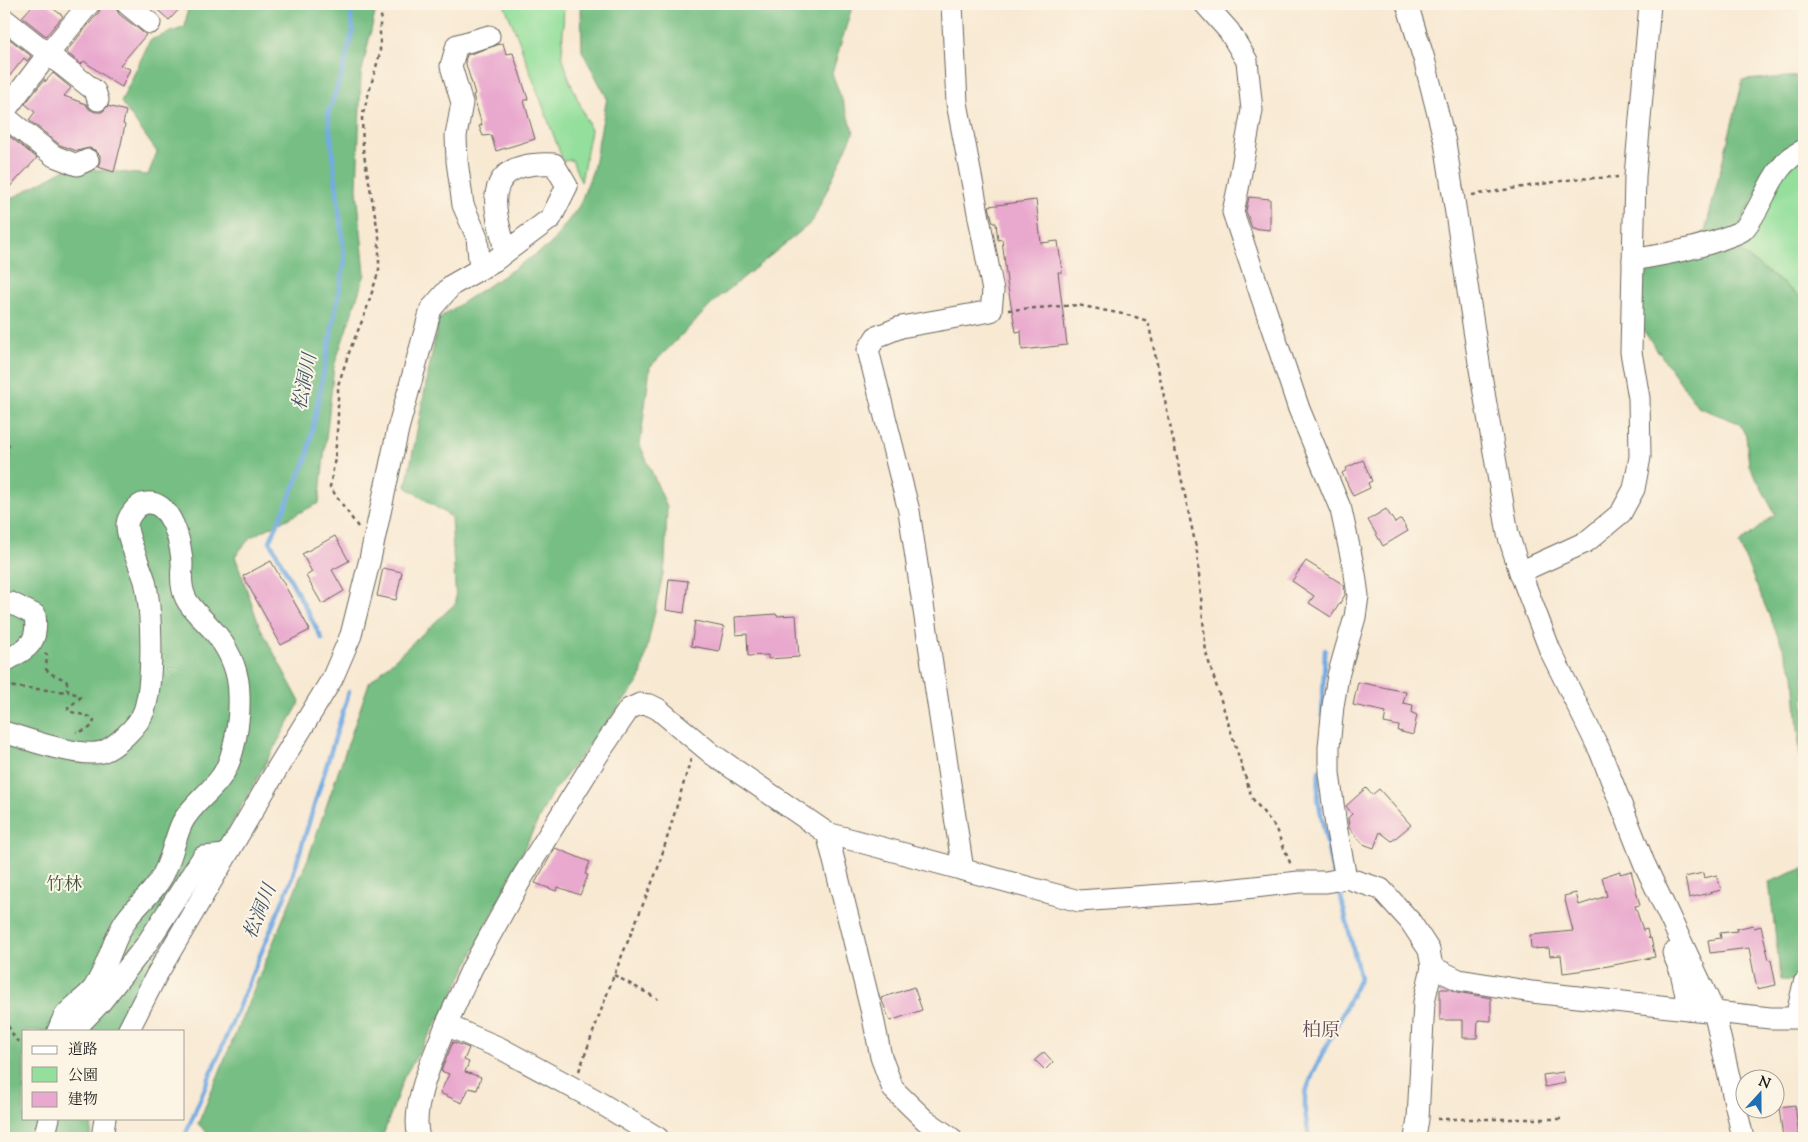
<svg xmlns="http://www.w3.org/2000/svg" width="1808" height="1142" font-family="'Sorts Mill Goudy','Noto Serif JP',serif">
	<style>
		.green { fill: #93df9b; stroke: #587e5c }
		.forest { fill: #76be83; stroke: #496d50 }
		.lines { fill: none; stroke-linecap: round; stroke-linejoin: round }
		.stream { stroke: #73abe2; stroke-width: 4.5 }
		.building { fill: #e9a8ce }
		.minor-casing { stroke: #69645c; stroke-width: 23 }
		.path { stroke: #69645c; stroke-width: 2.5; stroke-dasharray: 4 4; stroke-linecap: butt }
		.minor { stroke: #fff; stroke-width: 21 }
		.labels { text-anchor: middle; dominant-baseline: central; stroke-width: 4; stroke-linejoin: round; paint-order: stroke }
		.park-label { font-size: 18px; fill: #405642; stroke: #fcf5e5 }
		.water-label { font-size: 19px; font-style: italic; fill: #3f556b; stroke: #fcf5e5 }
		.neighbourhood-label { font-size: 19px; fill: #644d5a; stroke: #fcf5e5 }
	</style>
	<rect width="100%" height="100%" fill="#fcf5e5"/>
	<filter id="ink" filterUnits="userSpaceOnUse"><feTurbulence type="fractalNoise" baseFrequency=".02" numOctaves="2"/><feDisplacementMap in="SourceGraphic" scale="10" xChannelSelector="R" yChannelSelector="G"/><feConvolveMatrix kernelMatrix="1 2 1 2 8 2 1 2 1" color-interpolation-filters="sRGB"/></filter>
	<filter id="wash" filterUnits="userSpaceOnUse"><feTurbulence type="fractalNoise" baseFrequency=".0096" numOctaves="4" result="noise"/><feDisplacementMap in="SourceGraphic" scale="20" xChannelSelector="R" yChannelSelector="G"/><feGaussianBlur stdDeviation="1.12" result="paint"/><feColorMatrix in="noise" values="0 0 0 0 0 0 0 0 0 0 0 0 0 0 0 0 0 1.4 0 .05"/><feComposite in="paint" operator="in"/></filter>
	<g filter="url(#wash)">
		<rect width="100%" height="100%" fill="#f8e9d3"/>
		<g class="green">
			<path d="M504 4H564L562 55 569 79 591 130 581 182 572 160 563 161 516 33Z"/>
			<path d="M1804 147V300L1729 243 1775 157Z"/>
		</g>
		<g class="forest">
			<path d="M186 4H377L361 75 357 189 365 274 334 366 319 503 251 537 235 556 259 625 300 702 154 962 119 1031H24V1118H93L90 1138H4V206L5 202 69 167 148 175 157 152 121 102 150 40 185 27 188 6Z"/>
			<path d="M581 4H853L832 73 854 132 812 222 717 299 650 367 640 445 667 507 665 565 640 680 550 796 448 1004 404 1077 382 1138H214L198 1124 309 856 369 683 456 603 451 517 406 487 439 318 550 245 579 206 593 170 607 98 582 51Z"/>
			<path d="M1804 76V147L1775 157 1729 243 1804 300V811L1794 674 1739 544 1775 514 1749 465 1746 436 1739 423 1698 407 1638 323V286L1659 256 1705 232 1743 80Z"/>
			<path d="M1804 868V981L1781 980 1769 882Z"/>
			<path d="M1804 1084V1138H1797Z"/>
		</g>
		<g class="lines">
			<g class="stream">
				<path d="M322 639 270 541 307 458 345 261 328 113 342 74 353 30 349 4"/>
				<path d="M1322 716 1325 650"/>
				<path d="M1319 771 1318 799 1333 873"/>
				<path d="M184 1138 291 881 349 692"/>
				<path d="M1309 1138 1305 1112V1094L1314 1071 1360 978 1340 893"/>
			</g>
		</g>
		<g id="blocks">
			<g class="building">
				<path d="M34 4H47L63 16 46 36 22 17Z"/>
				<path d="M101 4H115L116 9 119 14 146 35 120 65 130 69 122 87 114 83 84 61 81 64 66 52 99 12Z"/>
				<path d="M151 4H184L169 20Z"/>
				<path d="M7 37 31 56 27 61 24 58 4 83V42Z"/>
				<path d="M503 43 506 54 513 53 528 99 524 101 535 139 496 151 491 135 483 136 479 126 482 125 473 95 475 94 465 61 467 55Z"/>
				<path d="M53 73 71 88 64 96 86 104 89 109 95 112H102L108 106 126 111 123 124 125 125 121 144 114 172 98 167 100 162V155L95 150 89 148 77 151 60 145 29 120 35 112 25 104 45 79V82Z"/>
				<path d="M4 132 37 158 4 193Z"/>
				<path d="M1249 197 1270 199V230L1252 228 1246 211Z"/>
				<path d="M1036 200 1041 243 1058 241 1062 272H1058L1067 345 1022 350 1021 331 1016 332 1007 282 1002 239 998 240 996 223H993L989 206Z"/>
				<path d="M1363 460 1372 481 1368 483 1370 488 1353 496 1342 473 1347 470 1346 468Z"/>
				<path d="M1386 509 1395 523 1401 519 1408 531 1383 546 1368 520Z"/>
				<path d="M335 536 349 561 332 570 344 591 322 604 306 576 312 572 302 554Z"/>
				<path d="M271 561 310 630 281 645 243 576Z"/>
				<path d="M1306 561 1344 585 1345 595 1331 617 1309 603 1314 596 1292 581Z"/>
				<path d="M383 568 402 572 396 600 377 596Z"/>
				<path d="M669 579 688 581 684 613 666 610Z"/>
				<path d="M776 614 777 616 796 615 799 657 768 659V655L748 656 747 634 736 635 735 617Z"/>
				<path d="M695 621 724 627 719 651 691 646Z"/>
				<path d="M1358 682 1406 692 1403 703 1413 705 1412 713 1417 715 1413 735 1398 731 1399 726 1384 723 1386 712 1353 705Z"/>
				<path d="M1366 788 1372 795 1379 789 1411 825 1392 841 1380 832 1374 848 1363 844 1349 828 1348 818 1352 814 1346 806Z"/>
				<path d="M555 848 590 862 585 874 588 875 580 895 558 887 556 891 535 883Z"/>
				<path d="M1620 871V874L1631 871 1640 905 1635 906 1643 930 1647 929 1649 939 1651 938 1655 957 1593 969 1563 973 1561 955 1550 956 1549 948 1531 949 1530 935 1573 931 1564 896 1576 893 1579 905 1607 896 1602 877Z"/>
				<path d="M1703 873 1704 878 1717 875 1721 890 1689 898 1685 877Z"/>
				<path d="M1753 925 1754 928 1761 926 1769 960H1771L1776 985 1757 989 1749 948 1710 953 1708 940 1721 938 1720 933 1737 931 1736 929Z"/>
				<path d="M914 987 922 1010 890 1021 881 998Z"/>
				<path d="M1440 989H1449L1457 992 1491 998V1021L1478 1020 1477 1038H1463V1020H1440Z"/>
				<path d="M453 1042 469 1048 464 1060 469 1062 465 1072 481 1077 477 1090 469 1088 462 1103 440 1093 449 1074 441 1071Z"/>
				<path d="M1044 1052 1053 1062 1045 1070 1035 1060Z"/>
				<path d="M1563 1072 1565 1083 1545 1087 1543 1075Z"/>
				<path d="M1795 1105 1799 1137 1783 1138 1779 1107Z"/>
			</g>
		</g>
	</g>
	<g filter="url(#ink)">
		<use href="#blocks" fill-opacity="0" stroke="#69645c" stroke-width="1"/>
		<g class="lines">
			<defs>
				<g id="minor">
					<path d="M127 4 150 23"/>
					<path d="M952 4 957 103 993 291 991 311 901 327 876 337 868 350 909 511 963 870"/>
					<path d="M1205 4 1229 31 1247 61 1252 110 1238 189 1233 212 1299 409 1341 510 1355 574 1358 596 1355 617 1338 676 1333 706 1329 747V773L1336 826 1346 878"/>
					<path d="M1407 4 1424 59 1445 142 1480 369 1508 534 1520 572 1550 650 1600 751 1644 863 1714 1011 1743 1138"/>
					<path d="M4 19 95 91 98 100"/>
					<path d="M4 112 48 54 89 4"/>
					<path d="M4 116 54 156 77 165 88 160"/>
					<path d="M1633 260C1665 254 1697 249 1727 237 1732 235 1740 233 1744 229 1766 204 1770 164 1804 150"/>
					<path d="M480 269 477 237 463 205 457 161 456 136 462 103 451 66 457 45 489 36"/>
					<path d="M1520 572 1586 542 1621 513 1634 489 1640 457 1639 398 1631 352 1635 176 1650 4"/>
					<path d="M4 603H11L35 615C39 645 27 648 4 662"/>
					<path d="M4 732C27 739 79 758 102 752 116 747 139 725 144 711 154 682 152 611 145 581 141 567 126 537 127 524 128 516 136 507 142 504 171 494 183 548 182 567 178 605 196 609 217 635 230 652 239 673 239 695 240 718 235 758 221 777 210 793 191 805 182 823 173 842 171 865 158 883 148 898 132 909 123 925 111 945 107 970 93 989 85 999 72 1006 64 1017 62 1021 60 1026 58 1031"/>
					<path d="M827 833 872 1013 881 1057 893 1089 925 1120 951 1138"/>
					<path d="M1673 953 1681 972 1689 1009"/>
					<path d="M1432 967 1459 980 1532 992 1770 1018H1796L1804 983"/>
					<path d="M73 1031 100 1003 146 945 203 857 226 855"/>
					<path d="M128 1031 156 976 280 764 332 679 351 635 370 559 398 429 431 309 452 285 494 261 551 218 567 186 554 164C517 162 489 172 497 215 499 229 504 238 504 253"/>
					<path d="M44 1138 49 1118"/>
					<path d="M102 1138 105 1118"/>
					<path d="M419 1138C410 1106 434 1056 446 1025"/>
					<path d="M658 1138 592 1098 500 1048 446 1025 472 968 523 876 599 753 629 709 640 704 650 705 658 709 712 754 827 833 1079 901 1218 891 1299 882H1326L1346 878 1381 889 1410 921 1429 950 1432 967 1424 1002 1418 1119 1415 1138"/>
				</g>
			</defs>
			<use href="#minor" class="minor-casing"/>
			<g class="path">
				<path d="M1472 195 1574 179 1618 177"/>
				<path d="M1008 310 1078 305 1132 316 1148 321 1197 552 1206 653 1252 798 1275 827 1291 865"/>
				<path d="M4 479 9 442"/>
				<path d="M358 527 330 487 335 458 338 418V385L351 347 365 314 379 270V237L363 149 362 117 380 53V21L385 4"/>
				<path d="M45 653 47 655 46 669C52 677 61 676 67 682V689L69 692 79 695 80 698 68 708V711L91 717 94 720 93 725 87 730 76 732"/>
				<path d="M4 686 69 692"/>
				<path d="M614 975 658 999"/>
				<path d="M4 1019 16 1040 20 1042H24"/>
				<path d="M579 1071 614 975 658 868 691 759"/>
				<path d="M1437 1119H1564"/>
				<path d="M615 1138 617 1133"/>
			</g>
			<use href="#minor" class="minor"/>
		</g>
	</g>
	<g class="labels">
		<g class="park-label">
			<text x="64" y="886">竹林</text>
		</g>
		<g class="water-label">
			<text transform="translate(306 382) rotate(-79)">松洞川</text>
			<text transform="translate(261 912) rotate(-68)">松洞川</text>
		</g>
		<g class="neighbourhood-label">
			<text x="1321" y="1031">柏原</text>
		</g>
	</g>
	<rect width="1808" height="1142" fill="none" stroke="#fcf5e5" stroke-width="20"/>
	<rect x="22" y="1030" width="162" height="90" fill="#fcf5e5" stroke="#a29e95"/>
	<rect x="32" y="1046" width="25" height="8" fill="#ffffff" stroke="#a29e95"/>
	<text x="68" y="1054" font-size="15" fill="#1c1c1c">道路</text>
	<rect x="32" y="1067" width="25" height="15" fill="#93df9b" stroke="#a29e95"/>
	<text x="68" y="1080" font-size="15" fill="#1c1c1c">公園</text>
	<rect x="32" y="1092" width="25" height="15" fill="#e9a8ce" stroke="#a29e95"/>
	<text x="68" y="1104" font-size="15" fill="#1c1c1c">建物</text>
	<g transform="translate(1760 1094) rotate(21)"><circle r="24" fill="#fcf5e5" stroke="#a29e95"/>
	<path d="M0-4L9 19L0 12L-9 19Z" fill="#1f6fb2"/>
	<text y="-8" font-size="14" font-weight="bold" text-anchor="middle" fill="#1c1c1c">N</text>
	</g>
</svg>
